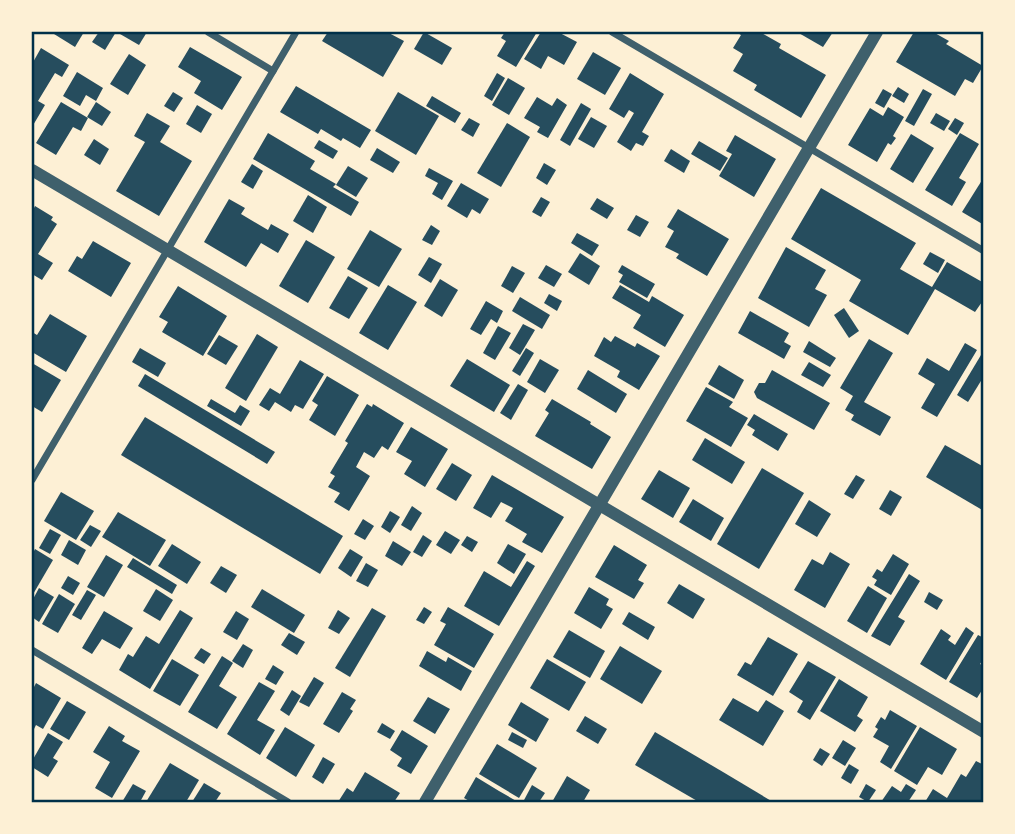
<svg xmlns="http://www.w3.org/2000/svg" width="1015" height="834" font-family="'Fira Sans',sans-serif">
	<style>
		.building { fill: #264d5e }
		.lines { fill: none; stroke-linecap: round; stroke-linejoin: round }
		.minor { stroke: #3f606c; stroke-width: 7 }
		.tertiary { stroke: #3f606c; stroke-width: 12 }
		.neatline { fill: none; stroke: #003049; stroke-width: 2.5 }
	</style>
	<rect width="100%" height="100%" fill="#fdf0d5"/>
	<g class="building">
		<path d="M55 32H84L75 47 54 34Z"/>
		<path d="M99 32H116L105 50 92 42Z"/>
		<path d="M121 32H147L139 45 120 34Z"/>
		<path d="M328 32H387L404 41 383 77 322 41Z"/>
		<path d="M424 32 452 48 442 65 414 49Z"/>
		<path d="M505 32H537L516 67 497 56 506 41 501 38Z"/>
		<path d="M541 32H558L577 42 564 65 548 56 541 69 524 59Z"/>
		<path d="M736 32H760L781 44 779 48 826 75 801 118 754 90 757 85 733 71 743 54 733 48 741 35Z"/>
		<path d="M797 32H833L823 47Z"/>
		<path d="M914 32H933L949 41 946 44 983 66 973 83 965 79 955 96 896 62Z"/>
		<path d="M190 47 242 77 222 110 194 93 201 81 178 67Z"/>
		<path d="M41 48 69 65 62 77 55 73 38 101 45 105 32 127V64Z"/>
		<path d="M593 52 621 68 605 95 577 79Z"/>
		<path d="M129 54 146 65 128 95 110 84Z"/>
		<path d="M77 72 103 88 96 101 86 95 80 106 63 96Z"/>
		<path d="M497 73 505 78 492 101 484 96Z"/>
		<path d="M630 73 664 94 642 132 649 136 643 146 636 143 631 151 617 142 634 113 629 110 624 118 609 109Z"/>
		<path d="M508 78 525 88 509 115 492 105Z"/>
		<path d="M296 86 371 130 360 148 343 138 341 141 321 129 318 134 280 112Z"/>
		<path d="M898 87 909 94 904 103 892 96Z"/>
		<path d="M883 89 892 94 884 108 875 103Z"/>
		<path d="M923 89 932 94 914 126 905 121Z"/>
		<path d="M173 92 183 98 174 112 164 106Z"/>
		<path d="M398 92 439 116 416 155 375 131Z"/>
		<path d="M432 96 461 113 455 123 426 106Z"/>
		<path d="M537 97 552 106 557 98 567 105 548 138 537 132 540 127 524 118Z"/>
		<path d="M61 102 88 118 81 131 73 127 56 155 36 143Z"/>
		<path d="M96 102 111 112 102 126 87 117Z"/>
		<path d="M581 103 591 109 570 146 560 140Z"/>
		<path d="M197 105 212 114 201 133 186 124Z"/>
		<path d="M888 107 904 117 893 136 896 138 891 145 888 143 877 162 848 145 870 108 883 116Z"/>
		<path d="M147 113 170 126 160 142 192 161 159 216 116 191 145 142 134 136Z"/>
		<path d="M936 113 950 121 944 131 930 123Z"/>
		<path d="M591 117 607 126 594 148 578 139Z"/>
		<path d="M469 118 480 124 473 137 461 130Z"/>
		<path d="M955 118 964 123 957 135 948 129Z"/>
		<path d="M507 123 530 137 501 187 477 173Z"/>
		<path d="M268 133 315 161 310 169 336 184 333 187 359 202 351 216 253 159Z"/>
		<path d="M960 133 979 144 959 178 966 182 952 206 925 190Z"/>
		<path d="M911 134 934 148 913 183 890 169Z"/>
		<path d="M735 135 776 159 754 197 719 176 732 154 726 151Z"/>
		<path d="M94 139 109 149 100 165 84 155Z"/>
		<path d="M319 140 338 151 333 159 314 148Z"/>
		<path d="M699 141 728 158 720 171 691 154Z"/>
		<path d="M377 148 400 162 393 173 370 160Z"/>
		<path d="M671 149 690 161 684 173 664 161Z"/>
		<path d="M544 163 556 170 547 185 536 178Z"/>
		<path d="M252 164 263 171 253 189 241 182Z"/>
		<path d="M348 166 368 178 356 197 336 185Z"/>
		<path d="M429 168 453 181 442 200 432 194 438 183 425 176Z"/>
		<path d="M984 177V225L962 212Z"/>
		<path d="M461 183 489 199 480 214 472 209 467 218 447 206Z"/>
		<path d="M821 188 916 243 900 269 932 287 947 262 984 283V299L975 312 935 289 908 335 849 301 861 280 791 239Z"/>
		<path d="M308 195 327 207 313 233 293 221Z"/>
		<path d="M541 197 550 202 541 217 532 212Z"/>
		<path d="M597 198 614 208 607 219 590 209Z"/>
		<path d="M229 199 245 208 241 214 268 230 271 224 289 234 278 253 261 243 246 267 204 242Z"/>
		<path d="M35 206 53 217 51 220 57 224 38 254 53 263 42 280 32 274V212Z"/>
		<path d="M678 209 729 239 707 276 676 258 679 254 665 247 674 231 667 227Z"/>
		<path d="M636 215 649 222 640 237 627 230Z"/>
		<path d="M431 225 440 231 432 245 422 240Z"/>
		<path d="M370 230 402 249 379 287 347 269Z"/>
		<path d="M577 233 599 245 592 256 571 243Z"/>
		<path d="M306 240 335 257 308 303 279 286Z"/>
		<path d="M93 241 131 263 111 297 68 271 77 256 82 259Z"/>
		<path d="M786 247 826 270 815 289 827 295 809 327 758 298Z"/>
		<path d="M930 252 945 260 938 273 923 264Z"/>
		<path d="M580 253 600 266 589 285 568 272Z"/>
		<path d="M429 257 442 264 431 283 418 275Z"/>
		<path d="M546 265 562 274 554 287 538 278Z"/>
		<path d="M622 265 655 284 647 298 619 282 623 275 618 272Z"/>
		<path d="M512 266 525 273 513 293 501 286Z"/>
		<path d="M348 276 368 288 349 319 329 308Z"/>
		<path d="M440 279 458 290 442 317 424 306Z"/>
		<path d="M388 285 417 302 388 350 359 333Z"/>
		<path d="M620 285 649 302 652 296 684 315 665 347 633 328 641 315 612 298Z"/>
		<path d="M178 286 227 316 203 356 162 332 168 322 159 317Z"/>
		<path d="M549 294 562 301 557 311 544 303Z"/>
		<path d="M520 297 550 315 542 329 512 311Z"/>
		<path d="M486 301 503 311 497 323 491 319 481 335 470 329Z"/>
		<path d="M844 308 859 331 849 338 834 315Z"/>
		<path d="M750 311 789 333 784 342 791 346 784 359 738 333Z"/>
		<path d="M50 314 87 336 66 372 32 352V332L37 335Z"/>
		<path d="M523 324 535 330 520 355 509 348Z"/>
		<path d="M498 326 511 333 495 360 483 353Z"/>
		<path d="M257 334 278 347 246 401 225 388Z"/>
		<path d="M219 335 238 346 226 365 207 354Z"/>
		<path d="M615 336 635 347 637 343 660 356 639 390 617 377 620 371 594 356 604 337 611 342Z"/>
		<path d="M869 339 893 353 864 402 891 417 880 436 851 420 854 415 845 410 853 396 840 388Z"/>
		<path d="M809 341 836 358 830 367 803 352Z"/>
		<path d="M965 343 977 350 937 417 921 408 935 384 918 374 927 358 949 371Z"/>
		<path d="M140 348 166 363 158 377 132 362Z"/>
		<path d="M526 348 534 353 520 376 512 371Z"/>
		<path d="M984 350V376L968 402 957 395Z"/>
		<path d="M467 359 510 385 494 412 450 386Z"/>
		<path d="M540 359 559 370 545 393 527 382Z"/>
		<path d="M300 360 324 374 303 409 295 405 291 412 275 402 269 411 259 405 270 388 280 394Z"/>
		<path d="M809 362 831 375 823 387 801 375Z"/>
		<path d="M32 363 61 380 42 412 32 406Z"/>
		<path d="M719 365 744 380 734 399 708 384Z"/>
		<path d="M588 370 627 394 616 413 577 389Z"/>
		<path d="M772 370 830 403 814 430 757 398 754 392 759 383H765Z"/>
		<path d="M145 374 275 452 267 464 138 386Z"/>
		<path d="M327 376 359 395 335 436 309 420 318 405 312 401Z"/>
		<path d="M518 384 528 390 511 420 500 413Z"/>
		<path d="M706 387 733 402 729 407 748 418 731 447 686 421Z"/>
		<path d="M211 399 235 413 240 405 250 411 241 426 207 406Z"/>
		<path d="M552 399 591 422 590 424 611 437 592 469 535 436 549 413 545 410Z"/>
		<path d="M367 404 372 407 373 404 404 423 388 450 382 446 374 458 364 452 356 467 370 476 349 511 334 502 340 493 328 487 335 476 330 473 348 443 345 441Z"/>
		<path d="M754 414 788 434 778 451 752 435 755 430 747 425Z"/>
		<path d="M145 417 343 536 320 574 121 455Z"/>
		<path d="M411 427 448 449 425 487 404 474 412 461 396 452Z"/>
		<path d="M705 438 745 462 732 484 692 460Z"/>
		<path d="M945 445 984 467V511L926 477Z"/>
		<path d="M452 463 472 475 456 501 436 489Z"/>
		<path d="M762 468 804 493 759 569 717 544Z"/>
		<path d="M659 470 690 488 673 518 641 499Z"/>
		<path d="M492 475 564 517 542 553 522 542 527 534 505 521 513 508 501 502 491 518 473 508Z"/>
		<path d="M856 475 865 480 853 499 844 494Z"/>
		<path d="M890 490 902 497 891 516 879 509Z"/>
		<path d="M61 492 94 511 76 540 44 521Z"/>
		<path d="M693 499 724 518 711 541 679 522Z"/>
		<path d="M809 500 831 514 817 537 795 524Z"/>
		<path d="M412 506 422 513 411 531 401 525Z"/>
		<path d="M390 511 400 517 390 533 381 527Z"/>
		<path d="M118 512 166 540 150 566 102 537Z"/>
		<path d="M363 519 374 526 365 540 354 534Z"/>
		<path d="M90 525 101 531 91 547 80 540Z"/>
		<path d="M50 529 61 535 50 554 39 548Z"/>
		<path d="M445 531 460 540 451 554 436 545Z"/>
		<path d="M423 535 432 541 422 557 413 552Z"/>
		<path d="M467 536 478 542 472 552 461 545Z"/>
		<path d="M69 540 86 550 78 565 61 555Z"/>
		<path d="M393 541 411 552 402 566 385 556Z"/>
		<path d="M172 544 201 562 187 584 158 566Z"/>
		<path d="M508 544 526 554 514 574 497 563Z"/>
		<path d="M614 545 647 565 638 580 644 583 634 599 595 577Z"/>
		<path d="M35 549 53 560 32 596V555Z"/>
		<path d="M350 549 363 557 351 577 338 568Z"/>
		<path d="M830 552 850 564 825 608 794 590 812 559 823 565Z"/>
		<path d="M893 554 909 564 891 595 874 585 877 580 872 577 877 569 882 572Z"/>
		<path d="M106 555 123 565 104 597 87 587Z"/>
		<path d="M133 558 177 585 172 594 127 567Z"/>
		<path d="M527 561 535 566 499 626 464 606 484 571 511 587Z"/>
		<path d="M366 563 378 570 368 587 356 581Z"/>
		<path d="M221 566 237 575 226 593 210 583Z"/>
		<path d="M909 574 920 581 898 617 905 621 890 646 871 636Z"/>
		<path d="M68 576 80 583 73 595 61 588Z"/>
		<path d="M679 584 705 599 693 619 667 603Z"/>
		<path d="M868 586 887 598 867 633 847 621Z"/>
		<path d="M589 587 609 599 606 605 613 609 601 629 574 613Z"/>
		<path d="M39 588 54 597 39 622 32 617V601Z"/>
		<path d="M156 589 173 600 160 621 143 611Z"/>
		<path d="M262 589 305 615 294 633 251 607Z"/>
		<path d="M87 590 96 595 81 620 72 615Z"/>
		<path d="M929 592 943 600 937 610 924 602Z"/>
		<path d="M59 594 75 604 58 633 42 624Z"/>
		<path d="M424 607 432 612 424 624 416 620Z"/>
		<path d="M448 607 494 634 474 668 434 645 446 624 440 621Z"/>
		<path d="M372 608 386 616 350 677 335 668Z"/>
		<path d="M180 610 193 618 150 689 119 670 128 654 133 657 146 636 159 644Z"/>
		<path d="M338 610 350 618 339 634 328 628Z"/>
		<path d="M104 611 133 628 120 649 102 639 92 654 82 648Z"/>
		<path d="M236 611 249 619 237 640 223 632Z"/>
		<path d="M629 612 655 627 648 640 622 624Z"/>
		<path d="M966 627 974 633 946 680 920 664 941 629 951 636 948 640 955 645Z"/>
		<path d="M569 630 605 651 590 678 553 657Z"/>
		<path d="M289 633 305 642 297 655 281 645Z"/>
		<path d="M978 635 984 638V658L980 664 984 666V687L977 698 949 682Z"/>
		<path d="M768 637 798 654 773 696 737 675 745 662 751 665Z"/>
		<path d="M243 644 253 650 243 668 232 661Z"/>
		<path d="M620 646 662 671 642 704 600 679Z"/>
		<path d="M201 648 211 654 204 664 194 658Z"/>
		<path d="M427 651 446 662 448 657 472 671 461 691 419 666Z"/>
		<path d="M222 656 233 663 219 686 237 697 217 729 188 712Z"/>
		<path d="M172 659 199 675 180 706 153 691Z"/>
		<path d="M547 659 586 682 569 711 530 688Z"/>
		<path d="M808 661 836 677 810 720 797 712 803 701 789 692Z"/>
		<path d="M273 665 284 672 276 685 265 679Z"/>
		<path d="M314 677 324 683 309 707 299 702Z"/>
		<path d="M839 679 868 697 857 716 863 720 855 732 820 711Z"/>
		<path d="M259 682 275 691 257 720 275 730 260 755 227 734Z"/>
		<path d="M36 683 61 698 43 729 36 725 32 733V691Z"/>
		<path d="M292 690 301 696 289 716 280 710Z"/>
		<path d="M342 692 356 700 350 709 353 711 339 733 323 724Z"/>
		<path d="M428 697 450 709 435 734 413 721Z"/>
		<path d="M733 698 758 712 766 700 784 711 763 746 719 720Z"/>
		<path d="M67 701 86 712 69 740 50 729Z"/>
		<path d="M521 702 549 719 536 742 508 725Z"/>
		<path d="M890 710 917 726 891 769 880 762 889 746 873 737 878 729 875 727 881 717 885 720Z"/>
		<path d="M585 716 607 729 598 744 576 731Z"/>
		<path d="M382 723 395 731 390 739 377 732Z"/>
		<path d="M109 726 125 736 122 741 140 751 112 798 95 788 110 762 93 752Z"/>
		<path d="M285 727 315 745 296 777 266 758Z"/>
		<path d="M920 727 957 749 942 775 928 767 917 785 894 771Z"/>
		<path d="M402 730 428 746 411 774 397 766 402 758 390 750Z"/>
		<path d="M512 732 527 740 523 748 508 740Z"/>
		<path d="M655 732 723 772 773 802H699L635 765Z"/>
		<path d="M48 733 63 742 53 758 58 761 48 777 32 767V761Z"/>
		<path d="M843 740 856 748 845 766 832 758Z"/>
		<path d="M497 744 537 768 519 798 479 774Z"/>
		<path d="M820 748 830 754 822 766 813 760Z"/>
		<path d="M323 757 335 764 323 784 312 777Z"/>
		<path d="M976 761 984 765V802L973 801V802H925L933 789 947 798 961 774 966 777Z"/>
		<path d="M170 763 199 780 186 802H146Z"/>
		<path d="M849 764 859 770 851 784 841 778Z"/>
		<path d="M365 772 400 793 394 802H338L347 788 353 792Z"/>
		<path d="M567 776 590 790 583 802H552Z"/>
		<path d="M476 777 499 791 518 802H471L464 798Z"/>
		<path d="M204 783 221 793 215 802H192Z"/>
		<path d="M133 784 146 791 140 802H122Z"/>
		<path d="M866 784 876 790 868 802 859 797Z"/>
		<path d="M906 784 916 790 908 802H881L892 786 901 792Z"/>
		<path d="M532 785 545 793 539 802H523Z"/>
	</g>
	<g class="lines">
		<g class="minor">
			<path d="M208 32 273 71"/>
			<path d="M612 32 984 251"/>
			<path d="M32 480 296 32"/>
			<path d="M32 650 288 802"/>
		</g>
		<g class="tertiary">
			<path d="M32 170 984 732"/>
			<path d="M425 802 877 32"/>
		</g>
	</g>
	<rect width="1015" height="834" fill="none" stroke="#fdf0d5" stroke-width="66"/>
	<rect x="33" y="33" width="949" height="768" class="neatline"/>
</svg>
